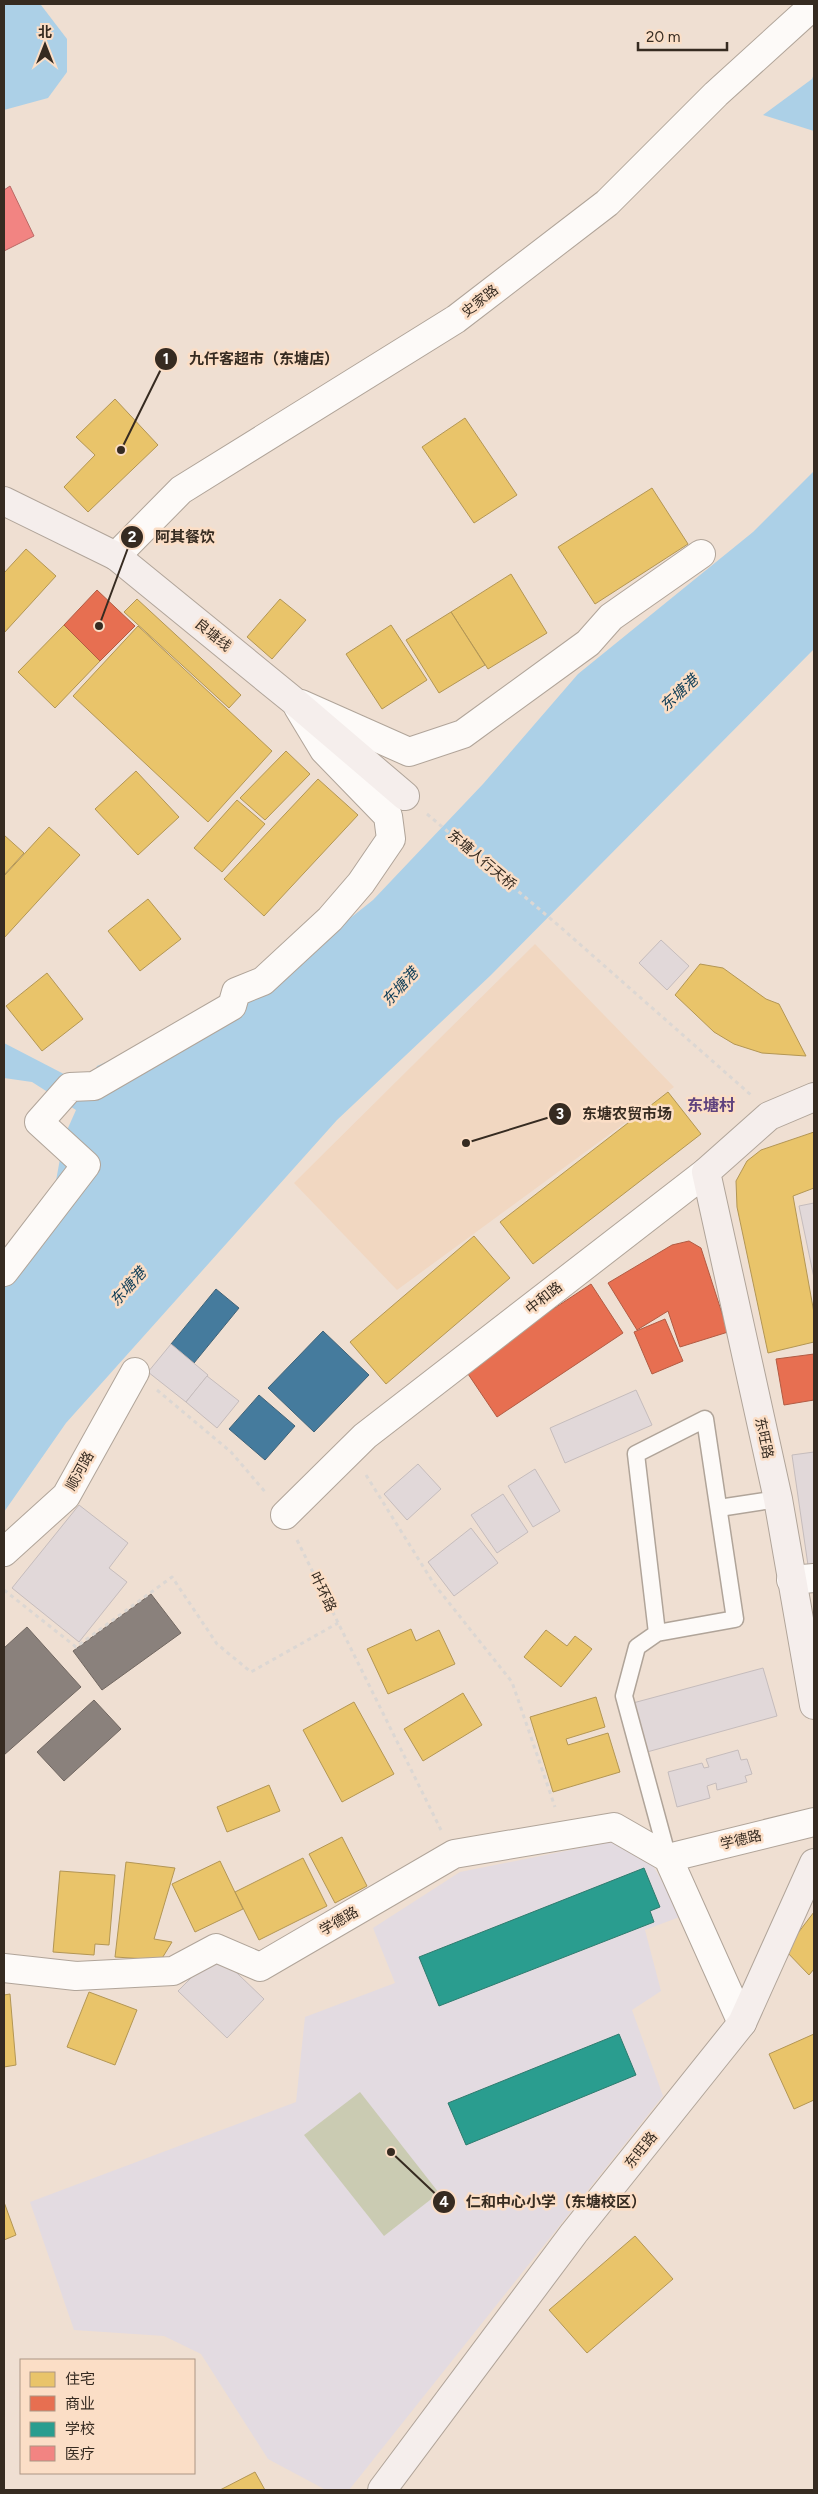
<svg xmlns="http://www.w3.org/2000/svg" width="818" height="2494" font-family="Figtree,'Noto Sans SC',sans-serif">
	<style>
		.built { fill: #f1d7c1 }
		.education { fill: #e3dbe1 }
		.green { fill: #cacbb2 }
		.water { fill: #acd0e7 }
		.homes { fill: #e9c46a; stroke: #b39654 }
		.shops { fill: #e76f51; stroke: #b25b43 }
		.schools { fill: #2a9d8f; stroke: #2e7b6e }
		.health { fill: #f28482; stroke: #ba6965 }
		.public { fill: #457b9d; stroke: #406378 }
		.industry { fill: #8a817c; stroke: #716761 }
		.building { fill: #e1d8d9; stroke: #c5bcbc }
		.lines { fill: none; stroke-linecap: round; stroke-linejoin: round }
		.lane-casing { stroke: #b0a499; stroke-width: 19 }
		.street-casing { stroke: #b0a499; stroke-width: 30 }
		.secondary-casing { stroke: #b0a499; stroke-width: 30 }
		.path { stroke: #dcd7d3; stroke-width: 3; stroke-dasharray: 4 4; stroke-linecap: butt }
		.lane { stroke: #fdfaf8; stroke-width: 16 }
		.street { stroke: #fdfaf8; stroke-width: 28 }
		.secondary { stroke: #f5eeec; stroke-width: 28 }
		.labels { text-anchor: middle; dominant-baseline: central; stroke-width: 5; stroke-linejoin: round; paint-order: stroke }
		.street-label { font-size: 14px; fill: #362b21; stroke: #fbdec6 }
		.water-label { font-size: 15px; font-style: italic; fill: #0c3b55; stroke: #fbdec6 }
		.quarter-label { font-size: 16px; font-weight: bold; fill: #5e427e; stroke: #fbdec6 }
		.leader { fill: none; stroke: #362b21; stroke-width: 2 }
		.callout-dot { fill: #362b21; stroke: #fbdec6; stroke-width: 2 }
		.mark-label { font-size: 15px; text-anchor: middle; font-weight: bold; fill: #fff }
		.callout-label { font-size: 15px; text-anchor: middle; font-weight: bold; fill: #362b21; stroke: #fbdec6; stroke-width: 5; stroke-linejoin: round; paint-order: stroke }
	</style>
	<rect width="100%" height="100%" fill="#efdfd2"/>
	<path class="built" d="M535 944 674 1087 397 1290 294 1183Z"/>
	<path class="education" d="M620 1840 647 1855 682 1916 645 1930 661 1991 632 2010 663 2096 349 2490H326L268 2459 201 2354 164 2336 74 2330 30 2202 296 2102 305 2017 395 1983 373 1928 460 1872Z"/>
	<path class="green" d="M360 2092 439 2193 384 2236 304 2135Z"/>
	<g class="water">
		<path d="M4 4 41 5 67 39V72L48 98 4 110Z"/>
		<path d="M814 74V131L763 115 812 79Z"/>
		<path d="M814 471V649L491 975 337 1120 66 1423 4 1512V1276L51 1208 64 1137 76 1110 32 1082 4 1078V1043L87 1086 97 1066 246 1001 373 900 483 784 578 674 753 532Z"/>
	</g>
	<g class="homes">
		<path d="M115 399 158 445 88 512 64 487 95 455 76 437Z"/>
		<path d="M465 418 517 495 474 523 422 447Z"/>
		<path d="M652 488 688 544 595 604 558 547Z"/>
		<path d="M26 549 56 576 4 633V573Z"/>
		<path d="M511 574 547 633 488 669 451 612Z"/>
		<path d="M137 599 241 695 229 708 124 612Z"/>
		<path d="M280 599 306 620 272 659 247 637Z"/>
		<path d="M451 612 485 665 439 693 406 640Z"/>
		<path d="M64 625 100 661 55 708 18 672Z"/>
		<path d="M391 625 427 680 382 709 346 654Z"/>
		<path d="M138 626 272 751 208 822 73 696Z"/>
		<path d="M286 751 310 774 265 820 240 798Z"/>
		<path d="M136 771 179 817 138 855 95 809Z"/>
		<path d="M318 779 358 815 264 916 224 879Z"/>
		<path d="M237 800 265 824 222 872 194 848Z"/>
		<path d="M49 827 80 855 4 938V876Z"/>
		<path d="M4 835 24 853 4 875Z"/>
		<path d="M148 899 181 939 140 971 108 931Z"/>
		<path d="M700 964 723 968 766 999 779 1004 806 1056 762 1053 734 1044 714 1032 675 995Z"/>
		<path d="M47 973 83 1019 42 1051 6 1006Z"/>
		<path d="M668 1092 701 1134 533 1264 500 1222Z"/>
		<path d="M814 1132V1188L793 1196 814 1313V1342L768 1353 737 1207 736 1181 747 1161 761 1150Z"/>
		<path d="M474 1236 510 1278 386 1384 350 1342Z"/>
		<path d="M411 1629 416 1641 439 1630 455 1664 388 1694 367 1649Z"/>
		<path d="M546 1630 567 1646 575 1636 592 1649 561 1687 524 1657Z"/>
		<path d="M463 1693 482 1725 423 1761 404 1729Z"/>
		<path d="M596 1697 605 1727 566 1739 568 1745 608 1733 620 1772 553 1792 530 1717Z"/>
		<path d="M354 1702 394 1774 342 1802 303 1730Z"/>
		<path d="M269 1785 280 1811 227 1832 217 1807Z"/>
		<path d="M342 1837 367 1886 335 1903 309 1854Z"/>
		<path d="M303 1858 327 1906 259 1940 235 1892Z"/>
		<path d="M220 1861 243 1909 195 1932 172 1884Z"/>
		<path d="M126 1862 175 1868 154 1939 172 1942 161 1960 115 1957Z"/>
		<path d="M60 1871 115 1875 109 1945 95 1944 94 1955 53 1952Z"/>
		<path d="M814 1912V1969L809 1975 785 1950Z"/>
		<path d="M89 1992 137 2010 115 2065 67 2047Z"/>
		<path d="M10 1994 16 2065 4 2067V1995Z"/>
		<path d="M814 2034V2100L794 2109 769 2054Z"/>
		<path d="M4 2202 16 2235 4 2240Z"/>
		<path d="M635 2236 673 2279 587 2353 549 2310Z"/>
		<path d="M255 2472 265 2490H220Z"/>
	</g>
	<g class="shops">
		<path d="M97 590 135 626 100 661 64 625Z"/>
		<path d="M689 1241 701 1248 728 1332 680 1347 668 1311 637 1330 608 1283 672 1245Z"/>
		<path d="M591 1284 623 1333 497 1417 464 1368Z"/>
		<path d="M665 1319 683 1361 652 1374 634 1332Z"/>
		<path d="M814 1354V1400L784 1405 776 1359Z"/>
	</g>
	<g class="schools">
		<path d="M644 1868 660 1907 650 1911 654 1922 439 2006 419 1957Z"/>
		<path d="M619 2034 636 2075 466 2145 448 2103Z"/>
	</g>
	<path class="health" d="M10 186 34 236 4 251V190Z"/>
	<g class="public">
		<path d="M216 1289 239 1308 194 1363 171 1344Z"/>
		<path d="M323 1331 369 1375 314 1432 268 1388Z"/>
		<path d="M259 1395 295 1426 265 1460 229 1429Z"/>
	</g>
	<g class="industry">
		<path d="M151 1594 181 1633 102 1690 73 1651Z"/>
		<path d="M27 1627 81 1687 4 1755V1648Z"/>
		<path d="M94 1700 121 1729 64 1781 37 1752Z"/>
	</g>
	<g class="building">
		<path d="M661 940 689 966 667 990 639 963Z"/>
		<path d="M814 1203V1278L799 1206Z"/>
		<path d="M171 1344 208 1375 186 1402 148 1372Z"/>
		<path d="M207 1376 239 1401 217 1428 186 1402Z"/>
		<path d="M636 1390 652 1425 565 1463 550 1428Z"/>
		<path d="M814 1452V1571L809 1572 792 1455Z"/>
		<path d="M418 1464 441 1489 407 1520 384 1494Z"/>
		<path d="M535 1469 560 1511 533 1527 508 1486Z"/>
		<path d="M503 1494 528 1532 497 1553 471 1515Z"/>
		<path d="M79 1505 128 1543 109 1568 127 1582 79 1642 12 1588Z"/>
		<path d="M471 1528 498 1563 454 1596 428 1562Z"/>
		<path d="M763 1668 777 1716 647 1752 633 1703Z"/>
		<path d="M738 1750 741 1760 747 1759 752 1774 745 1776 747 1782 717 1790 716 1783 707 1786 710 1798 677 1807 668 1772 702 1763 704 1768 709 1767 706 1759Z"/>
		<path d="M216 1953 264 1999 227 2038 178 1991Z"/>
	</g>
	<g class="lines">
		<defs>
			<g id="lane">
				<path d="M719 1508 778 1499"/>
				<path d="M657 1633 636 1454 705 1419 735 1619 657 1633 637 1647 624 1696 668 1858"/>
			</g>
			<g id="street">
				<path d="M116 556 181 490 456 319 607 203 716 94 814 5"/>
				<path d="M301 704 409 752 463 734 588 643 611 617 701 554"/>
				<path d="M4 1272 86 1165 39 1122 70 1087 94 1086 232 1006 236 992 263 981 330 919 361 883 391 839 388 816 324 750 298 707"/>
				<path d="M285 1515 365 1436 706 1172"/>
				<path d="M4 1552 66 1496 135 1372"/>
				<path d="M791 1580 814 1578"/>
				<path d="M668 1858 814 1822"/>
				<path d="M4 1968 76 1976 173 1971 216 1948 260 1967 454 1854 614 1827 668 1858 742 2023"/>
			</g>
			<g id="secondary">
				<path d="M4 501 116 556 295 702 405 796"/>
				<path d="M814 1097 769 1116 706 1172 778 1499 814 1705"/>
				<path d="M382 2490 574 2233 742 2023 814 1863"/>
			</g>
		</defs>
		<use href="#lane" class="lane-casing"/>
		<use href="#street" class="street-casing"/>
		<use href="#secondary" class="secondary-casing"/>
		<g class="path">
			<path d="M427 814 558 925 751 1095"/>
			<path d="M157 1390 231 1452 266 1493"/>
			<path d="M366 1475 434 1584 512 1682 555 1807"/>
			<path d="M297 1540 441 1830"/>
			<path d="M4 1590 76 1647 172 1577 217 1644 251 1672 338 1623"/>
		</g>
		<use href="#lane" class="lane"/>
		<use href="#street" class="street"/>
		<use href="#secondary" class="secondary"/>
	</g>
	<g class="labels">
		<g class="street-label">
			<text transform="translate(480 301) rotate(-38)">史家路</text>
			<text transform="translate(213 635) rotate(39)">良塘线</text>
			<text transform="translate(482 860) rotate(40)">东塘人行天桥</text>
			<text transform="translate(544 1298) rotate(-38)">中和路</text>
			<text transform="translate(764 1438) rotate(78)">东旺路</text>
			<text transform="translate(80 1471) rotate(-61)">顺河路</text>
			<text transform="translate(323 1592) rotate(64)">叶环路</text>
			<text transform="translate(741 1840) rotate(-13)">学德路</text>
			<text transform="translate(339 1921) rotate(-30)">学德路</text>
			<text transform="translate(641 2150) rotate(-51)">东旺路</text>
		</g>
		<g class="water-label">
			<text transform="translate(679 693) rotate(-43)">东塘港</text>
			<text transform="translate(400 987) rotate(-48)">东塘港</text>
			<text transform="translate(128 1287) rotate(-48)">东塘港</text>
		</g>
		<g class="quarter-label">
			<text x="711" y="1105">东塘村</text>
		</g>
	</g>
	<path class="leader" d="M121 450L166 359M99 626L132 537M466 1143L560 1114M391 2152L444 2202"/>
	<g class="callout-dot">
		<circle cx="121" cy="450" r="5"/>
		<circle cx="99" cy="626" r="5"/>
		<circle cx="466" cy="1143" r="5"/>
		<circle cx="391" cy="2152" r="5"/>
		<circle cx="166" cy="359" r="12"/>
		<circle cx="132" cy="537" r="12"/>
		<circle cx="560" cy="1114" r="12"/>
		<circle cx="444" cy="2202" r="12"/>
	</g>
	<g class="mark-label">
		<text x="166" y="364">1</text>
		<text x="132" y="542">2</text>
		<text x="560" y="1119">3</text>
		<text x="444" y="2207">4</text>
	</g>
	<g class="callout-label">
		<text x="264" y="364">九仟客超市（东塘店）</text>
		<text x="185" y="542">阿其餐饮</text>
		<text x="627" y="1119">东塘农贸市场</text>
		<text x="556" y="2207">仁和中心小学（东塘校区）</text>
	</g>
	<rect width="818" height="2494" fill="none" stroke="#362b21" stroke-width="10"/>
	<rect x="20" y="2359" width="175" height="115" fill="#fbdec6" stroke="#ac9684"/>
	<rect x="30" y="2372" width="25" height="15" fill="#e9c46a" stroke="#ac9684"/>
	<text x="65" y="2384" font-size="15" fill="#362b21">住宅</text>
	<rect x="30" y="2396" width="25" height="15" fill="#e76f51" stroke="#ac9684"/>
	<text x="65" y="2409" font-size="15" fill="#362b21">商业</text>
	<rect x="30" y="2422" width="25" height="15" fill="#2a9d8f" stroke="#ac9684"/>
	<text x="65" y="2434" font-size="15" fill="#362b21">学校</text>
	<rect x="30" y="2446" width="25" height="15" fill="#f28482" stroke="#ac9684"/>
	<text x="65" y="2459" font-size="15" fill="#362b21">医疗</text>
	<g transform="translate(45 45)" stroke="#fbdec6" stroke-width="4" paint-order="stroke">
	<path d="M0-4L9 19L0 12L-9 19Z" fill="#362b21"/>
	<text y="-8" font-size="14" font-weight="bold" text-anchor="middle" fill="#362b21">北</text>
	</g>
	<path d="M638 42v8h89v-8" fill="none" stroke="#362b21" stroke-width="2.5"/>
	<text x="646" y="42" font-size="15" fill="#362b21" stroke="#fbdec6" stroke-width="4" paint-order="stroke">20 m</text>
</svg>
